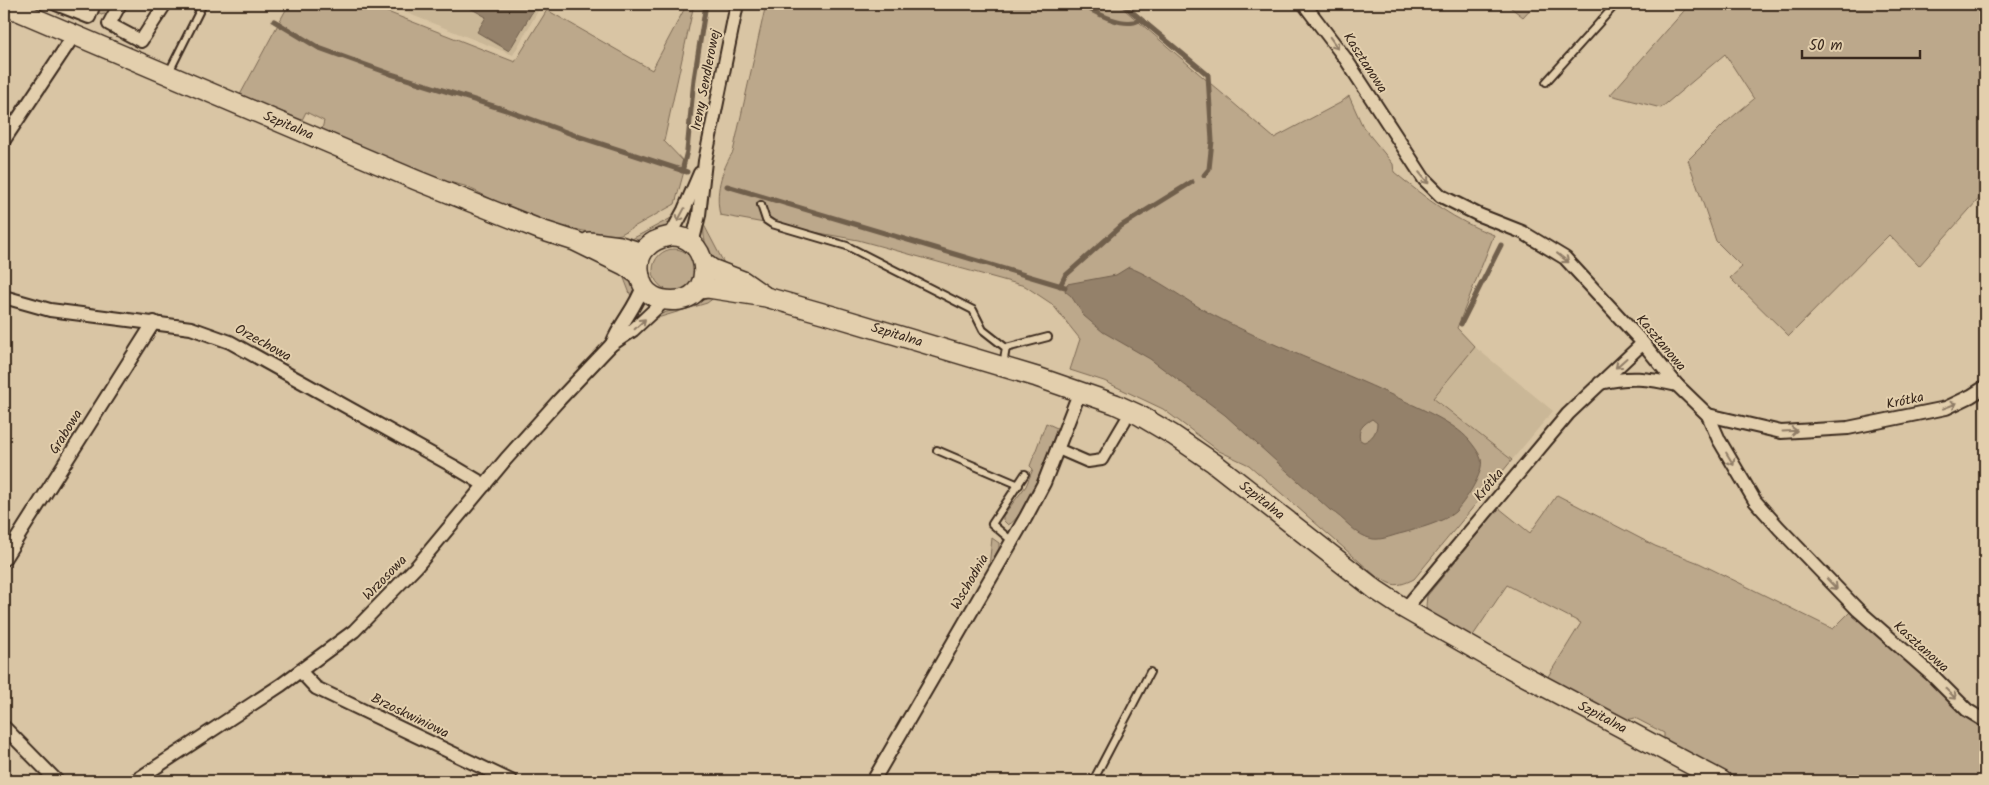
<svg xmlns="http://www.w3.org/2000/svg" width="1989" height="785" font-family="Kalam,sans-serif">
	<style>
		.built { fill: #cab797 }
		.green { fill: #bca88b; stroke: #7c6954 }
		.water { fill: #94816a; stroke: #705e4c; fill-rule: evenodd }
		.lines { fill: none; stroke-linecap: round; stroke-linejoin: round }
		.stream { stroke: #705e4c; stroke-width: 5 }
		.service-casing { stroke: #3b2a1e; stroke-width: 10 }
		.pedestrian-casing { stroke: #3b2a1e; stroke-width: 14 }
		.minor-casing { stroke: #3b2a1e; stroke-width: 16 }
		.secondary-casing { stroke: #3b2a1e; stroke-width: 22 }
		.service { stroke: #e3cfad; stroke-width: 6 }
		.pedestrian { stroke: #e3cfad; stroke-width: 10 }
		.minor { stroke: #e3cfad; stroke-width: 12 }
		.secondary { stroke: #e3cfad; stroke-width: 19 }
		.oneway { stroke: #8f7c66 }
		.labels { text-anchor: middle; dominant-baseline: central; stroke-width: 4; stroke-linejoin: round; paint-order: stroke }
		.street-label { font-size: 14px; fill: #3b2a1e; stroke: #e3cfad }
	</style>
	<rect width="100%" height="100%" fill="#d9c5a4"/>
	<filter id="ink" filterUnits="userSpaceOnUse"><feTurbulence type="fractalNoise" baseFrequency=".02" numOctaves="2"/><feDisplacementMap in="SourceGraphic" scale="10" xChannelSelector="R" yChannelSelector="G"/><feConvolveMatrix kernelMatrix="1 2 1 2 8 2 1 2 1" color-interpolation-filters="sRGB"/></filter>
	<g filter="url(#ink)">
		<g class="built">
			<path d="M384 4H542L513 55Z"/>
			<path d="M1475 347 1553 411 1512 460 1433 398Z"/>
		</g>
		<g class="green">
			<path d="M98 4H113L108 13 101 15 98 11Z"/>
			<path d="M289 4H367L515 62 547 10 652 70 687 4H694L664 141 686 164 675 204 621 234 616 235 612 237 546 223 510 208 465 186 440 180 419 173 322 129 324 121 306 112 302 120 240 95Z"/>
			<path d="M766 4H1118L1274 138 1340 103 1349 96 1363 127 1393 164 1394 172C1428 200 1453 220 1494 235L1457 328 1475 347 1433 398 1512 460 1414 579C1406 583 1397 587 1389 583 1384 581 1383 578 1377 577L1249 465 1219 451 1163 409 1104 381 1070 370 1080 339 1052 304 1025 286 858 240 720 215C715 193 721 171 733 152Z"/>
			<path d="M1506 4H1535L1523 17Z"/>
			<path d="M1690 4H1985V192L1919 266 1889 235 1789 336 1730 278 1742 267 1716 241 1688 160 1725 123 1754 99 1725 54 1661 108 1610 95Z"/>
			<path d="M675 216C666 232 648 241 630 240Z"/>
			<path d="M704 225 726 267C710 257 702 244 704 225Z"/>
			<circle cx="674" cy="270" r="21"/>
			<path d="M622 273 633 282 634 290 632 299Z"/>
			<path d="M715 297 707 303 654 319C664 310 673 312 685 308 696 305 703 298 715 297Z"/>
			<path d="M1046 423 1057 428C1050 448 1026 518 1008 525L1003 520V516L1026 486 1033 469 1030 466Z"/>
			<path d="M1557 495 1655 546 1699 563 1833 629 1850 612 1926 679 1964 716 1985 729V781H1742L1664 739V733L1635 718 1626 720 1547 678 1581 623 1507 585 1472 637 1427 611 1426 606 1427 596 1499 508 1530 533Z"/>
			<path d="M992 538 999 543V548L989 567Z"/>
		</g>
		<g class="water">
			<path d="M463 4H537L509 51 477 32 486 17Z"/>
			<path d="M1129 267C1158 279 1183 299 1211 314 1270 345 1334 368 1394 396 1415 406 1454 422 1469 440 1473 445 1479 452 1481 459 1485 472 1464 503 1455 512 1444 522 1417 529 1403 533 1393 535 1384 540 1373 539 1355 536 1345 518 1330 510L1225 415 1150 359 1103 332 1084 316 1071 296 1065 291 1067 284 1116 275ZM1372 419 1377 423C1377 432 1372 439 1364 442L1360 440C1357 429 1364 424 1372 419Z"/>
		</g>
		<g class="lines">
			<g class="stream">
				<path d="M1080 4C1095 12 1123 29 1139 20"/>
				<path d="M1125 6 1208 75 1212 141 1209 169 1204 175"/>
				<path d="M274 21 319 48 391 74 506 110 577 136 687 172"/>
				<path d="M682 171 687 151 694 79 706 4"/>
				<path d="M727 186 1065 287"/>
				<path d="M1060 286 1065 276 1121 226 1192 182"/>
				<path d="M1461 324 1501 245"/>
			</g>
			<defs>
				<g id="service">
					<path d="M168 74 203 4"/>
					<path d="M1546 82 1616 4"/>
					<path d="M761 205 766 220 772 224 847 246 973 310 983 330 1006 348 1003 365"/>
					<path d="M1006 348 1048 337"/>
					<path d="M937 450 1019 485"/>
					<path d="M1012 541 992 524 1025 474"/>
					<path d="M1093 781 1150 672"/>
				</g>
				<path id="pedestrian" d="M1058 449 1088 462 1102 460 1125 421"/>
				<g id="minor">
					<path d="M56 4 89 17 94 4"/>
					<path d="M120 4 109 24 141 41 165 4"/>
					<path d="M1304 4 1345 58 1424 179 1441 196 1479 215 1522 232 1565 258 1643 343 1677 385 1708 415 1719 440 1755 501 1779 528 1858 610 1932 675 1967 710 1985 721"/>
					<path d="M4 140 74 35"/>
					<path d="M670 236 684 210 700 173"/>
					<path d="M692 244 699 215 705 161 737 4"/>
					<path d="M4 297 50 310 191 328 230 342 453 466 485 485"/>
					<path d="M612 344C620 323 636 308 643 286"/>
					<path d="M1600 383C1629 376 1648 378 1677 385"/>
					<path d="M1708 415 1781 432 1848 428 1946 408 1971 396 1985 387"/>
					<path d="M4 559 154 322"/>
					<path d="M1405 609 1568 414 1643 343"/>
					<path d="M300 671 316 688 511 781"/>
					<path d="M4 727 57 781"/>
					<path d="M135 781 281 685 354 631 417 566 506 459 559 400 612 344 633 330 665 300"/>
					<path d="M873 781 1026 517 1044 483 1080 391"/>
				</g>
				<g id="secondary">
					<path id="s1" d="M4 5 416 180 541 230 575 241 624 265 640 276"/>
					<path d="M670 236C707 233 718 293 680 300 671 301 660 300 653 296 638 288 634 260 646 248 652 241 660 238 670 236Z"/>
					<path d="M589 242 620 246 642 253"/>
					<path d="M704 263 712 269 743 281 763 295"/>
					<path id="s2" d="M699 289 708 288 766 297 833 316 1037 377 1115 404 1139 415 1173 435 1214 463 1376 590 1405 609 1487 656 1722 781"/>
				</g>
			</defs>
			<use href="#service" class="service-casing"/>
			<use href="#pedestrian" class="pedestrian-casing"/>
			<use href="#minor" class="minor-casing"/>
			<use href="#secondary" class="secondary-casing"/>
			<use href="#service" class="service"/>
			<use href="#pedestrian" class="pedestrian"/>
			<use href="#minor" class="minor"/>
			<use href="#secondary" class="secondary"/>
		</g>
		<defs><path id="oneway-shaft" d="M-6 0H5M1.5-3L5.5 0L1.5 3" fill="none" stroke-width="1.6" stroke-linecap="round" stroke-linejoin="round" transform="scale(1.25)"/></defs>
		<g class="oneway">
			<use href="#oneway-shaft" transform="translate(1334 43) rotate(55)"/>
			<use href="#oneway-shaft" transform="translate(1424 178) rotate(50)"/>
			<use href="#oneway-shaft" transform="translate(681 215) rotate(118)"/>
			<use href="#oneway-shaft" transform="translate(1563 258) rotate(38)"/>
			<use href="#oneway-shaft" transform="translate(640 324) rotate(-44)"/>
			<use href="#oneway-shaft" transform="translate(1621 363) rotate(138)"/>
			<use href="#oneway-shaft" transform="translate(1950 406) rotate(-21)"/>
			<use href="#oneway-shaft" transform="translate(1790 431) rotate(-3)"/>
			<use href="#oneway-shaft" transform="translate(1730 459) rotate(59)"/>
			<use href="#oneway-shaft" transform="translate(1832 584) rotate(46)"/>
			<use href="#oneway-shaft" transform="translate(1951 694) rotate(44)"/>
		</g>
	</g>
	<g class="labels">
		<g class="street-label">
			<text transform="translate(1365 63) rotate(57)">Kasztanowa</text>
			<text transform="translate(706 80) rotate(-79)">Ireny Sendlerowej</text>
			<text stroke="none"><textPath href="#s1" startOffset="309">Szpitalna</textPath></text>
			<text stroke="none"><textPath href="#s2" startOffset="204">Szpitalna</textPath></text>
			<text transform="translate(263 343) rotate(29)">Orzechowa</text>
			<text transform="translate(1661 343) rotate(50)">Kasztanowa</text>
			<text transform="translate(1905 401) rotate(-12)">Krótka</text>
			<text transform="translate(66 432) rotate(-58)">Grabowa</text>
			<text transform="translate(1489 485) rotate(-50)">Krótka</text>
			<text stroke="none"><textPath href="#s2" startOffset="609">Szpitalna</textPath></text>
			<text transform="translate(385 578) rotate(-46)">Wrzosowa</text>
			<text transform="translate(970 582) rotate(-60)">Wschodnia</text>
			<text transform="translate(1921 647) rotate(42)">Kasztanowa</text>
			<text transform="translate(410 716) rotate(26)">Brzoskwiniowa</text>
			<text stroke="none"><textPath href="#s2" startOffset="1014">Szpitalna</textPath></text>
		</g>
	</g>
	<rect width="1989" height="785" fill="none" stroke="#e3cfad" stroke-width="20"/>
	<rect x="10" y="10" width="1969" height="765" fill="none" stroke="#3b2a1e" stroke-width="2" filter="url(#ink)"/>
	<path d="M1802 50v8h118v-8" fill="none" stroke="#3b2a1e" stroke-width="2.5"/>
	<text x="1809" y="50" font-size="15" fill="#3b2a1e" stroke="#e3cfad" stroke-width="4" paint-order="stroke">50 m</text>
</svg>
